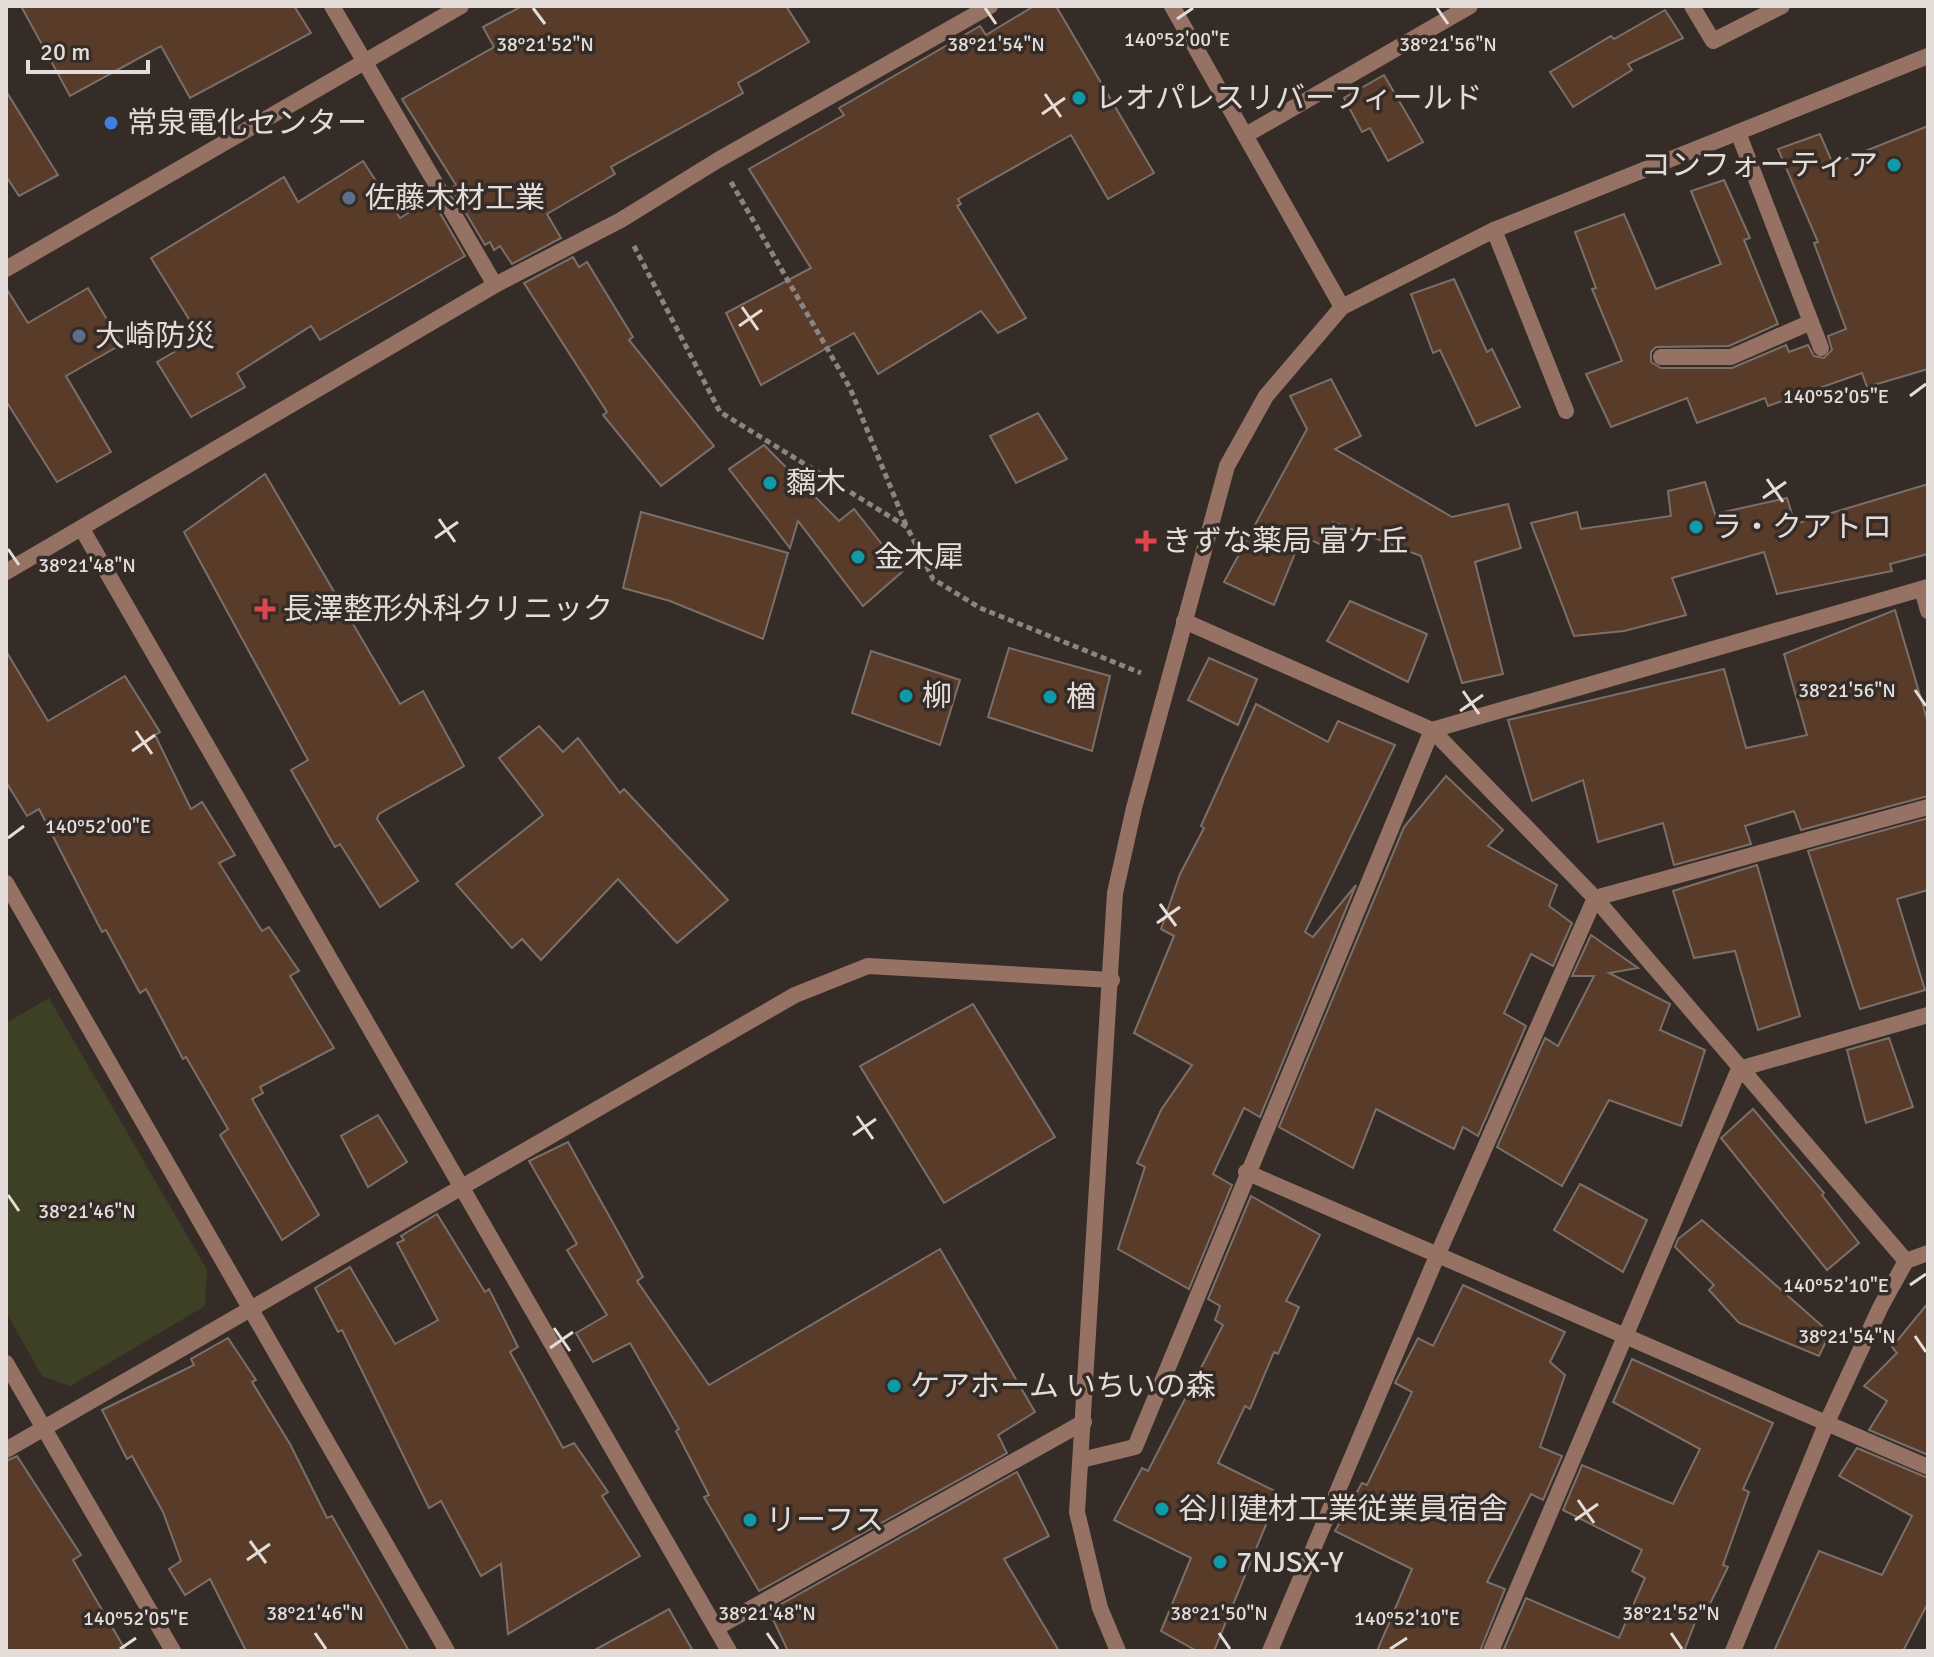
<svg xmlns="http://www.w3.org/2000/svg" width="1934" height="1657" font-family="Signika,'Noto Sans JP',sans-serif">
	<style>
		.green { fill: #3d4025 }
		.building { fill: #593b2a; stroke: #7b6f6a; stroke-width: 2 }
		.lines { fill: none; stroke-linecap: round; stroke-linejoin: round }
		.path { stroke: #8c8480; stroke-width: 5; stroke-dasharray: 6 4; stroke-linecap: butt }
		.minor { stroke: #967265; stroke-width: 16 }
		.tertiary { stroke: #967265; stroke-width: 16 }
		.ticks { fill: none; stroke: #e3dcd9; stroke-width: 3 }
		.culture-dot { fill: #0f9aa8; stroke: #352c27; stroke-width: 3 }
		.shop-dot { fill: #3f7fe0; stroke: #352c27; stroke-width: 3 }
		.service-dot { fill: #5c6f8a; stroke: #352c27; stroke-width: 3 }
		.health-dot { fill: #e0444e; stroke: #352c27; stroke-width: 3 }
		.labels { text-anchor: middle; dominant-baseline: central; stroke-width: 7; stroke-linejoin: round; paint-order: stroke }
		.poi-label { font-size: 30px; fill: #e3dcd9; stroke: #352c27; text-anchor: start }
		.ticks-label { font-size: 20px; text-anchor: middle; fill: #e3dcd9; stroke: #352c27; stroke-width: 7; stroke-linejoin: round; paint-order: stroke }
	</style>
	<rect width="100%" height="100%" fill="#352c27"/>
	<path class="green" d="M49 998 207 1270 205 1306 70 1386 42 1376 6 1312V1023Z"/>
	<g class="building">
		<path d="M21 6H294L311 33 190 98 161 46 70 96Z"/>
		<path d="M522 6H786L809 42 738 83 743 93 611 167 615 174 547 214 561 238 512 264 500 246 494 250 490 242 485 245 451 188 456 185 402 99 494 47 483 27Z"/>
		<path d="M1034 6H1056L1154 173 1108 199 1071 135 958 199 961 204 957 206 1026 318 998 333 981 311 878 374 854 333 761 385 726 313 811 268 749 169 844 115 839 108 980 26 986 35Z"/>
		<path d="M1665 10 1683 38 1628 64 1632 70 1573 107 1550 72 1611 36 1614 39Z"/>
		<path d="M1384 75 1423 142 1388 161 1370 128 1362 132 1344 98Z"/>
		<path d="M6 91 58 175 19 196 6 176Z"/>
		<path d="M1928 126V369L1867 387 1862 373 1768 406 1765 398 1697 423 1687 398 1611 427 1586 374 1622 361 1592 289 1596 288 1575 232 1624 214 1656 289 1721 264 1691 191 1724 180 1750 238 1744 240 1778 324 1729 346 1656 347 1651 352V362L1661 368H1732L1786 345 1789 352 1808 345 1814 356 1824 358 1832 350 1828 336 1846 329 1814 243 1818 242 1778 149 1820 134 1833 164Z"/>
		<path d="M363 161 400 218 432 199 465 256 320 340 311 326 237 373 245 387 191 417 157 362 200 337 151 258 284 177 298 202Z"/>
		<path d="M573 257 579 267 587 262 633 337 629 340 714 446 661 486 603 415 607 412 524 283Z"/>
		<path d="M1454 279 1487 352 1492 349 1520 407 1476 426 1440 350 1433 353 1411 294Z"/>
		<path d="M6 288 28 323 88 288 122 344 66 376 111 452 57 482 6 401Z"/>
		<path d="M1331 379 1361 436 1335 449 1452 517 1508 504 1521 548 1475 562 1503 674 1462 683 1421 556 1333 522 1322 545 1302 536 1274 605 1224 582 1307 429 1290 396Z"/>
		<path d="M1038 413 1067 459 1016 483 990 436Z"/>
		<path d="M764 445 839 521 854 509 903 571 863 606 798 521 790 548 729 469Z"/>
		<path d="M265 474 400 704 423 691 464 766 379 814 377 819 418 881 380 907 340 844 335 847 291 770 308 760 184 532Z"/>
		<path d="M1705 482 1715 514 1787 498 1795 524 1928 484V554L1890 564 1892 571 1777 594 1764 552 1672 578 1686 615 1624 631 1574 636 1531 523 1577 512 1581 529 1671 516 1668 491Z"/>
		<path d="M641 512 788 553 763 639 670 601 623 588Z"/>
		<path d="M1350 601 1427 634 1408 682 1327 641Z"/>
		<path d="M1895 610 1928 723V796L1801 830 1794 811 1745 826 1751 844 1674 865 1663 823 1598 842 1583 780 1532 801 1508 720 1724 669 1746 748 1807 735 1784 654Z"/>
		<path d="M1009 648 1110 676 1092 751 988 717Z"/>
		<path d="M6 651 48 721 125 676 160 732 155 735 191 809 202 802 235 855 219 863 262 931 269 927 299 971 290 976 334 1048 260 1087 263 1093 252 1099 319 1215 282 1240 220 1135 228 1129 186 1057 183 1059 146 989 140 993 106 930 102 932 39 809 27 816 6 782Z"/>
		<path d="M871 651 960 680 940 745 852 713Z"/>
		<path d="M1209 658 1257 679 1238 725 1188 700Z"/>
		<path d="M1256 704 1328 742 1338 721 1395 745 1305 932 1313 937 1356 885 1260 1117 1244 1108 1213 1174 1232 1185 1189 1289 1118 1249 1145 1167 1137 1163 1161 1110 1192 1065 1134 1033 1174 936 1161 929 1180 874 1204 828 1201 826Z"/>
		<path d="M539 726 563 752 578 738 620 793 624 789 728 900 677 943 618 879 541 960 522 939 512 948 456 884 543 815 499 758Z"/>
		<path d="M1446 776 1503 830 1488 846 1557 885 1549 906 1572 923 1553 966 1531 954 1504 1013 1526 1026 1478 1136 1463 1127 1454 1149 1376 1109 1353 1168 1279 1127 1404 827Z"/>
		<path d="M1928 818V890L1897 899 1925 990 1860 1009 1808 851Z"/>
		<path d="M1757 865 1800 1016 1758 1030 1735 951 1694 958 1673 891Z"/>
		<path d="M1591 935 1638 968 1609 973 1670 1004 1660 1030 1705 1050 1681 1126 1609 1100 1562 1186 1497 1147 1545 1038 1558 1046 1594 976H1572Z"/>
		<path d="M973 1004 1055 1137 944 1203 860 1066Z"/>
		<path d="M1889 1038 1913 1107 1866 1123 1847 1050Z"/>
		<path d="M1753 1109 1824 1193 1822 1195 1859 1243 1827 1270 1721 1138Z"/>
		<path d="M378 1115 407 1162 368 1187 341 1136Z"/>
		<path d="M568 1142 643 1277 637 1281 709 1385 940 1249 1035 1412 998 1435 1007 1453 759 1591 704 1497 709 1495 676 1431 679 1429 630 1343 593 1362 576 1333 607 1315 567 1250 577 1244 529 1161Z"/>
		<path d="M1580 1184 1647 1220 1623 1272 1554 1230Z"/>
		<path d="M1251 1196 1320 1235 1286 1301 1299 1307 1278 1354 1274 1352 1250 1409 1245 1406 1218 1463 1279 1493 1214 1651H1197L1161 1631 1191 1558 1114 1520 1142 1468 1148 1471 1223 1325 1215 1320 1220 1306 1208 1299Z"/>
		<path d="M437 1214 485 1292 489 1289 518 1347 510 1352 563 1448 574 1443 608 1492 602 1496 640 1556 508 1634 501 1564 481 1576 441 1501 429 1508 342 1330 338 1332 315 1288 350 1267 395 1344 438 1320 397 1243 404 1240 401 1236Z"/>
		<path d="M1702 1220 1830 1333 1819 1356 1739 1323 1709 1290 1714 1285 1675 1247 1678 1239Z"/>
		<path d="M1463 1285 1565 1332 1550 1362 1565 1375 1540 1447 1562 1456 1543 1500 1531 1494 1487 1582 1505 1589 1480 1651H1377L1412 1569 1335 1531 1362 1483 1367 1485 1412 1392 1395 1383 1418 1338 1433 1346Z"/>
		<path d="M1928 1303V1455L1869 1430 1887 1401 1864 1386 1897 1353 1892 1347Z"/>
		<path d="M228 1338 256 1380 252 1382 290 1444 327 1518 332 1516 409 1651H246L210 1579 185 1595 169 1569 181 1561 163 1512 132 1456 127 1459 102 1410 194 1365 191 1359Z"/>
		<path d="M1632 1359 1773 1423 1743 1489 1749 1492 1723 1565 1728 1567 1707 1610 1701 1607 1684 1651H1503L1526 1598 1619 1638 1645 1578 1632 1571 1642 1550 1563 1510 1582 1465 1673 1504 1700 1449 1613 1402Z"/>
		<path d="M1857 1448 1928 1478V1603L1903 1651H1774L1819 1551 1882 1575 1912 1516 1839 1476Z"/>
		<path d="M17 1456 81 1555 73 1560 126 1651H6V1461Z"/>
		<path d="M1017 1472 1049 1536 1004 1559 1059 1651H788L769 1611Z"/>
		<path d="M669 1609 693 1651H593Z"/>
	</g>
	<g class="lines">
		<g class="path">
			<path d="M731 182 850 388 906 525"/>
			<path d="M634 246 720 412 907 527 933 579 980 608 1141 673"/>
		</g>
		<g class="minor">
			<path d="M332 6 495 285"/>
			<path d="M1692 6 1713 41 1782 6"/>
			<path d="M1246 135 1470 6"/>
			<path d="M1739 135 1821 348"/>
			<path d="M1494 230 1566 411"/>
			<path d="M1661 357H1731L1811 322"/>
			<path d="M82 529 729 1651"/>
			<path d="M6 572 495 285 621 220 718 160 990 6"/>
			<path d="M1922 589 1928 611"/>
			<path d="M1184 621 1432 730 1595 898 1906 1261"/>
			<path d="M1432 730 1928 587"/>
			<path d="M6 883 447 1651"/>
			<path d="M1246 1172 1928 1467"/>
			<path d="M6 1363 173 1651"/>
			<path d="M6 1450 795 995 868 966 1112 980"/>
			<path d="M1081 1460 1135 1447 1432 730"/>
			<path d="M716 1628 1084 1422"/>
			<path d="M1270 1651 1437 1256 1595 898 1928 807"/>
			<path d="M1491 1651 1739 1069 1928 1015"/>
		</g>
		<g class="tertiary">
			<path d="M1172 6 1342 307"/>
			<path d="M6 269 461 6"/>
			<path d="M1118 1651 1100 1608 1077 1512 1115 893 1134 808 1227 466 1266 396 1342 307 1494 230 1928 56"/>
			<path d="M1733 1651 1827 1422 1881 1306 1906 1261 1928 1253"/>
		</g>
	</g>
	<path class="ticks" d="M533 8 545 24M985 8 996 24M1437 8 1448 24M1177 19 1193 8M1045 94 1061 117M1042 114 1065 98M742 307 758 330M739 326 762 310M1910 396 1926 384M1767 479 1783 502M1763 498 1786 482M439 519 455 542M435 538 458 522M8 549 19 565M1915 690 1926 706M1463 691 1479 714M1460 711 1483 695M136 731 152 754M132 751 155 735M8 838 24 826M1160 904 1176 926M1157 923 1180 907M857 1116 873 1139M853 1135 876 1119M8 1195 19 1211M1910 1285 1926 1274M554 1328 570 1351M1915 1336 1926 1352M550 1348 573 1332M1578 1500 1594 1523M1575 1520 1598 1504M250 1541 266 1563M247 1560 270 1544M315 1633 326 1649M767 1633 778 1649M1219 1633 1230 1649M1671 1633 1682 1649M120 1649 136 1638M1390 1649 1407 1638"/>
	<g class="culture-dot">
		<circle cx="1079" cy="98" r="8"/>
		<circle cx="1894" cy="165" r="8"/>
		<circle cx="770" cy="483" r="8"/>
		<circle cx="1696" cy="527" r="8"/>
		<circle cx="858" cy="557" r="8"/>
		<circle cx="906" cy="696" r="8"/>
		<circle cx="1050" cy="697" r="8"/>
		<circle cx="894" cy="1386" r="8"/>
		<circle cx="1162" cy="1509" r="8"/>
		<circle cx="750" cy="1520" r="8"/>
		<circle cx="1220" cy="1562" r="8"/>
	</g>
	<circle class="shop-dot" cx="111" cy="123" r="8"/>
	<g class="service-dot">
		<circle cx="349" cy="198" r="8"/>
		<circle cx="79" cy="336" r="8"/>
	</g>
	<g class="health-dot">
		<path d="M1142 529h8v8h8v8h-8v8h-8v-8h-8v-8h8z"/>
		<path d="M261 597h8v8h8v8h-8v8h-8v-8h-8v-8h8z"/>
	</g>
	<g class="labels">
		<g class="poi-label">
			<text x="1095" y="98">レオパレスリバーフィールド</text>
			<text x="127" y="123">常泉電化センター</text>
			<text x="1878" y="165" text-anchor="end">コンフォーティア</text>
			<text x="365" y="198">佐藤木材工業</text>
			<text x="95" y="336">大崎防災</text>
			<text x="786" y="483">黐木</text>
			<text x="1712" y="527">ラ・クアトロ</text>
			<text x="1162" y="541">きずな薬局 富ケ丘</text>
			<text x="874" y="557">金木犀</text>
			<text x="283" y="609">長澤整形外科クリニック</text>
			<text x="922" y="696">柳</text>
			<text x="1066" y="697">楢</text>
			<text x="910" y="1386">ケアホーム いちいの森</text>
			<text x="1178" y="1509">谷川建材工業従業員宿舎</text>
			<text x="766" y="1520">リーフス</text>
			<text x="1236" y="1562">7NJSX-Y</text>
		</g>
	</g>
	<g class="ticks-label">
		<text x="1177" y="46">140°52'00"E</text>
		<text x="545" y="51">38°21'52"N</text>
		<text x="996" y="51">38°21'54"N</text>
		<text x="1448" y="51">38°21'56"N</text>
		<text x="1836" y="403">140°52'05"E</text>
		<text x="87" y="572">38°21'48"N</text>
		<text x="1847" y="697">38°21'56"N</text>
		<text x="98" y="833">140°52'00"E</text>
		<text x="87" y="1218">38°21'46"N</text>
		<text x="1836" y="1292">140°52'10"E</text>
		<text x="1847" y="1343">38°21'54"N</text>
		<text x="315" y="1620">38°21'46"N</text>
		<text x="767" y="1620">38°21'48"N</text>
		<text x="1219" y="1620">38°21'50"N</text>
		<text x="1671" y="1620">38°21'52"N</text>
		<text x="136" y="1625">140°52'05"E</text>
		<text x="1407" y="1625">140°52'10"E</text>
	</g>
	<rect width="1934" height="1657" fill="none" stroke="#e3dcd9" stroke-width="16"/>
	<path d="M28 60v12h120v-12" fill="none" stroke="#e3dcd9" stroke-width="4"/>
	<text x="40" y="60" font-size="24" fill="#e3dcd9" stroke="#352c27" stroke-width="6" paint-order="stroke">20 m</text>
</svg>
